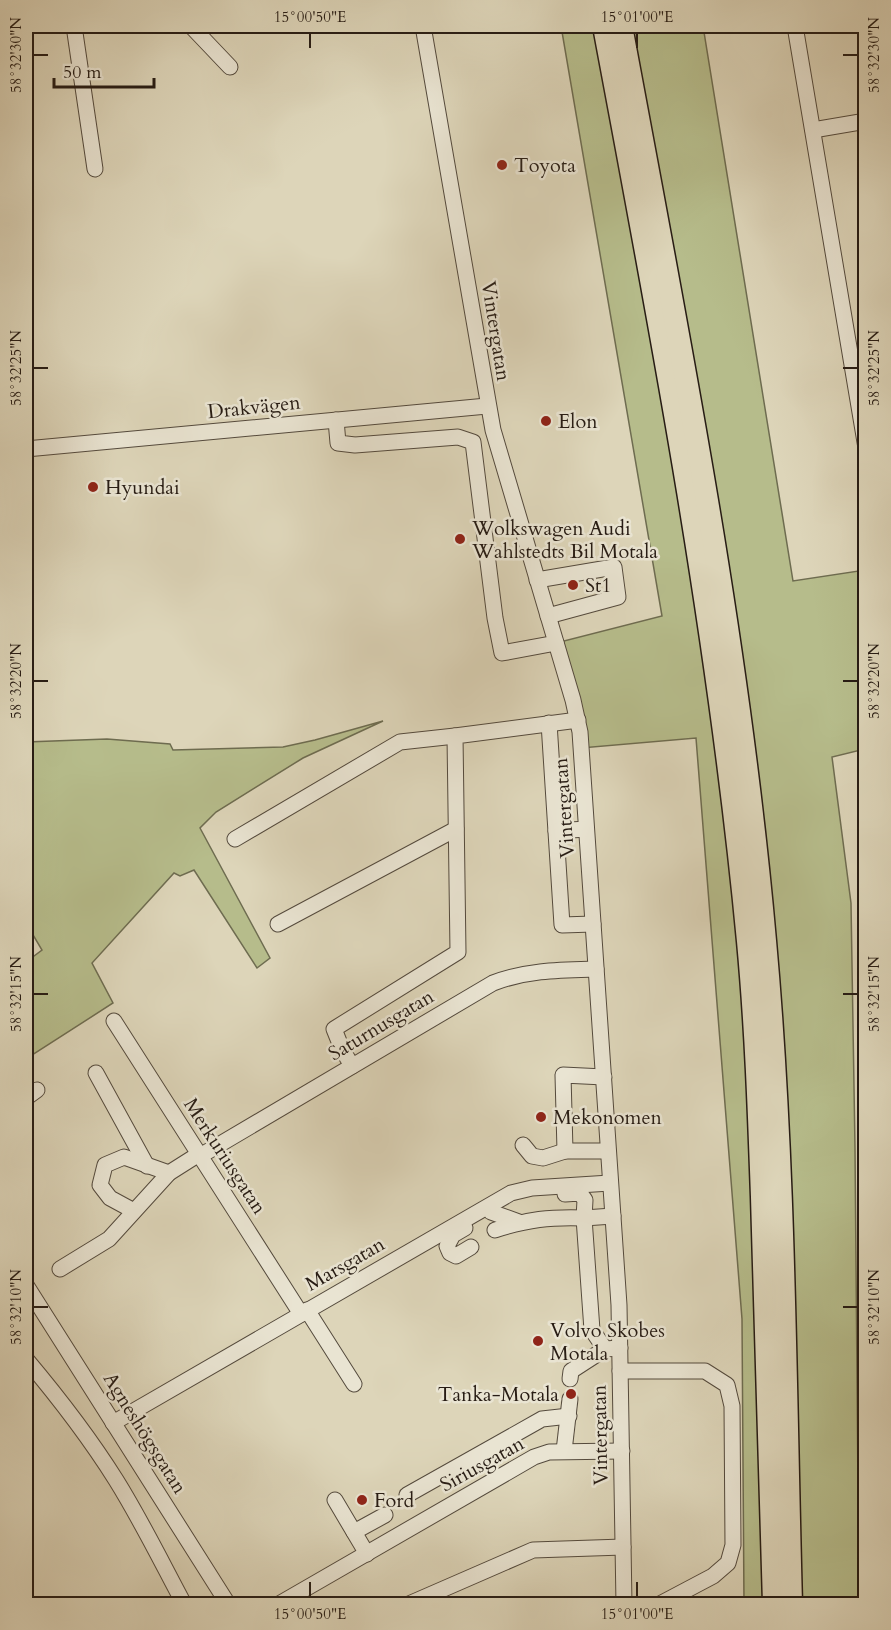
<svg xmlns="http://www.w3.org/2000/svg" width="891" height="1630" font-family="Cardo,serif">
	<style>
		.green { fill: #b6bc8b; stroke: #6e6c50; stroke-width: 1.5 }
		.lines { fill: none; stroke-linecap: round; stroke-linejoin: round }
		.minor-casing { stroke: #544a3d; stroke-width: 17 }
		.highway-casing { stroke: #271c14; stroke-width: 25 }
		.minor { stroke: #e9e4d2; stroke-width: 15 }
		.highway { stroke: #ddd5b9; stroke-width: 22 }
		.ticks { fill: none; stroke: #271c14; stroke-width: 2 }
		.poi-dot { fill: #8f2418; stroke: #e9e4d2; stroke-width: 2 }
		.labels { text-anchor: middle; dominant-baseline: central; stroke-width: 5; stroke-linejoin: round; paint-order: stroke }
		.poi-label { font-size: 20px; fill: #271c14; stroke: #e9e4d2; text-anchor: start }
		.street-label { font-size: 20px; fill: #271c14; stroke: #e9e4d2 }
		.neatline { fill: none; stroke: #271c14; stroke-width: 2 }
		.ticks-label { font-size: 15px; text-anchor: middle; fill: #271c14 }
	</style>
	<rect width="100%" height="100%" fill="#ddd5b9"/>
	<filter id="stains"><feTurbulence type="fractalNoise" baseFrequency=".00333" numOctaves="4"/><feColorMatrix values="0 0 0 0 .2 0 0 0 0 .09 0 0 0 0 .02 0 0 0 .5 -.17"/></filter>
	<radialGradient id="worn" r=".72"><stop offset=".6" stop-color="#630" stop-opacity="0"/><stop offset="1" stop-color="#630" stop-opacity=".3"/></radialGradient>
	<g class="green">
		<path d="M561 26H703L793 581 865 570V749L832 757 851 903 855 1148 859 1604H744L742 1319 696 738 581 748 556 643 662 616Z"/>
		<path d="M383 721 303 758 216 812 200 828 270 958 257 968 194 870 180 876 174 873 92 963 113 1003 26 1059V962L42 950 26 923V742L107 739 170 744 173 750 283 747 315 740Z"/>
	</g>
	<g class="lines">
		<defs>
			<g id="minor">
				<path d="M74 26 95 169"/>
				<path d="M191 26 230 67"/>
				<path d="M423 26 493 430 573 700 580 732 619 1305 624 1604"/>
				<path d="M795 26 866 448"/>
				<path d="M813 130 866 121"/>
				<path d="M336 420 338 443 355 445 458 437 473 442 495 618 502 653 556 643"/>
				<path d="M26 449 487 406"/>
				<path d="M537 580 614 567 618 597 548 616"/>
				<path d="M549 723 562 925 593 924"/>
				<path d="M556 831 586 829"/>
				<path d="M235 839 400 742 455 736"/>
				<path d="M278 924 456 829"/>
				<path d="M114 1021 301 1314"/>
				<path d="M352 1066 342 1049 334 1029 458 952 455 736 578 720"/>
				<path d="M96 1073 147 1166"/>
				<path d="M604 1077 563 1075 565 1151H608"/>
				<path d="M26 1098 37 1090"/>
				<path d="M523 1145 532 1156 543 1158 565 1151"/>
				<path d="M200 1156 493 983C527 970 560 970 596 969"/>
				<path d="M134 1211 110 1198 100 1185 105 1165 124 1157 169 1173"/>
				<path d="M491 1212 519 1222"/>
				<path d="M613 1216 584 1218 592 1330 605 1349 620 1348"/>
				<path d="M465 1228 453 1235 447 1246 450 1253 456 1256 471 1247"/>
				<path d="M495 1230C528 1219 550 1217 584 1218L585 1200 580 1193 565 1194"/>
				<path d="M60 1269 109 1239 169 1173 199 1154"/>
				<path d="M26 1285 228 1604"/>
				<path d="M307 1310 354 1384"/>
				<path d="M26 1359C58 1397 89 1437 116 1480 141 1520 162 1563 184 1604"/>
				<path d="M620 1371H705L727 1385 732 1406 733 1545 728 1563 713 1576 660 1604"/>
				<path d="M570 1379 571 1371 605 1349"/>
				<path d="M113 1423 511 1193 532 1188 610 1183"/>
				<path d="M564 1451 570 1399"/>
				<path d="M407 1495 542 1419 569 1416"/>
				<path d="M335 1500 367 1554"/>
				<path d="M354 1532 385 1515"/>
				<path d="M279 1604 534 1457 549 1452 622 1451"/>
				<path d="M409 1604 533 1550 623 1547"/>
			</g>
			<g id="highway">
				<path d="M604 26C661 329 719 634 748 941 756 1026 759 1112 762 1197 767 1333 770 1469 774 1604"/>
				<path d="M621 26C677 329 738 634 765 941 785 1162 785 1384 791 1604"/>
			</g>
		</defs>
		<use href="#minor" class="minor-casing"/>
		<use href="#highway" class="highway-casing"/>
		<use href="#minor" class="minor"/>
		<use href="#highway" class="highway"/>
	</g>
	<path class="ticks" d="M310 33V48M637 33V48M33 55H48M843 55H858M33 368H48M843 368H858M33 681H48M843 681H858M33 994H48M843 994H858M33 1307H48M843 1307H858M310 1582V1597M637 1582V1597"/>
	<g class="poi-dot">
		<circle cx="502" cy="165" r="6"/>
		<circle cx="546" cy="421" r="6"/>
		<circle cx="93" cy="487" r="6"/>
		<circle cx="460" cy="539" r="6"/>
		<circle cx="573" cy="585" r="6"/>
		<circle cx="541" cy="1117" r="6"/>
		<circle cx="538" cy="1341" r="6"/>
		<circle cx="571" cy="1394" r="6"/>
		<circle cx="362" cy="1500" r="6"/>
	</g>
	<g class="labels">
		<g class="poi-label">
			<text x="514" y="165">Toyota</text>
			<text x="558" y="421">Elon</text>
			<text x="105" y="487">Hyundai</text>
			<text x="472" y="528">Wolkswagen Audi<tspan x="472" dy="23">Wahlstedts Bil Motala</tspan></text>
			<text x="585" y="585">St1</text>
			<text x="553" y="1117">Mekonomen</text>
			<text x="550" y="1330">Volvo Skobes<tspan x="550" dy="23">Motala</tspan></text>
			<text x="559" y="1394" text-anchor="end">Tanka-Motala</text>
			<text x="374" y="1500">Ford</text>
		</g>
		<g class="street-label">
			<text transform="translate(496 331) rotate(81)">Vintergatan</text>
			<text transform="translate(254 407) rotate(-6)">Drakvägen</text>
			<text transform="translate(564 808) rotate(-94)">Vintergatan</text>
			<text transform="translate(381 1025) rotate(-31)">Saturnusgatan</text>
			<text transform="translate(225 1156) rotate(57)">Merkuriusgatan</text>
			<text transform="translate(345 1264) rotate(-30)">Marsgatan</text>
			<text transform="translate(145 1433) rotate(58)">Agneshögsgatan</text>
			<text transform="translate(600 1435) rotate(-91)">Vintergatan</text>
			<text transform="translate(482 1464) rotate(-29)">Siriusgatan</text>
		</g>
	</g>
	<rect width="891" height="1630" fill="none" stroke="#ddd5b9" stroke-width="66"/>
	<path d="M54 78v9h100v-9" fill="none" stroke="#271c14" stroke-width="3"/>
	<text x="63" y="78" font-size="18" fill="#271c14" stroke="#e9e4d2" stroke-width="4.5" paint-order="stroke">50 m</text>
	<rect x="33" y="33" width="825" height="1564" class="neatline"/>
	<g class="ticks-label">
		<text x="310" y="22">15°00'50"E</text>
		<text x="637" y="22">15°01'00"E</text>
		<text transform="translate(16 55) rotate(-90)" y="5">58°32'30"N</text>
		<text transform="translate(874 55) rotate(-90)" y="5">58°32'30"N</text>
		<text transform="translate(16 368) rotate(-90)" y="5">58°32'25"N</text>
		<text transform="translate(874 368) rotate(-90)" y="5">58°32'25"N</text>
		<text transform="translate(16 681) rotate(-90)" y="5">58°32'20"N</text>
		<text transform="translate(874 681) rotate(-90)" y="5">58°32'20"N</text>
		<text transform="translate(16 994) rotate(-90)" y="5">58°32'15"N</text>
		<text transform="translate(874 994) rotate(-90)" y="5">58°32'15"N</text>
		<text transform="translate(16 1307) rotate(-90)" y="5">58°32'10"N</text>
		<text transform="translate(874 1307) rotate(-90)" y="5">58°32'10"N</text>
		<text x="310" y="1619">15°00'50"E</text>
		<text x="637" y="1619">15°01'00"E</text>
	</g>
	<rect width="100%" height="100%" filter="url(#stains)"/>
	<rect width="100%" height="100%" fill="url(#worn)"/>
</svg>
